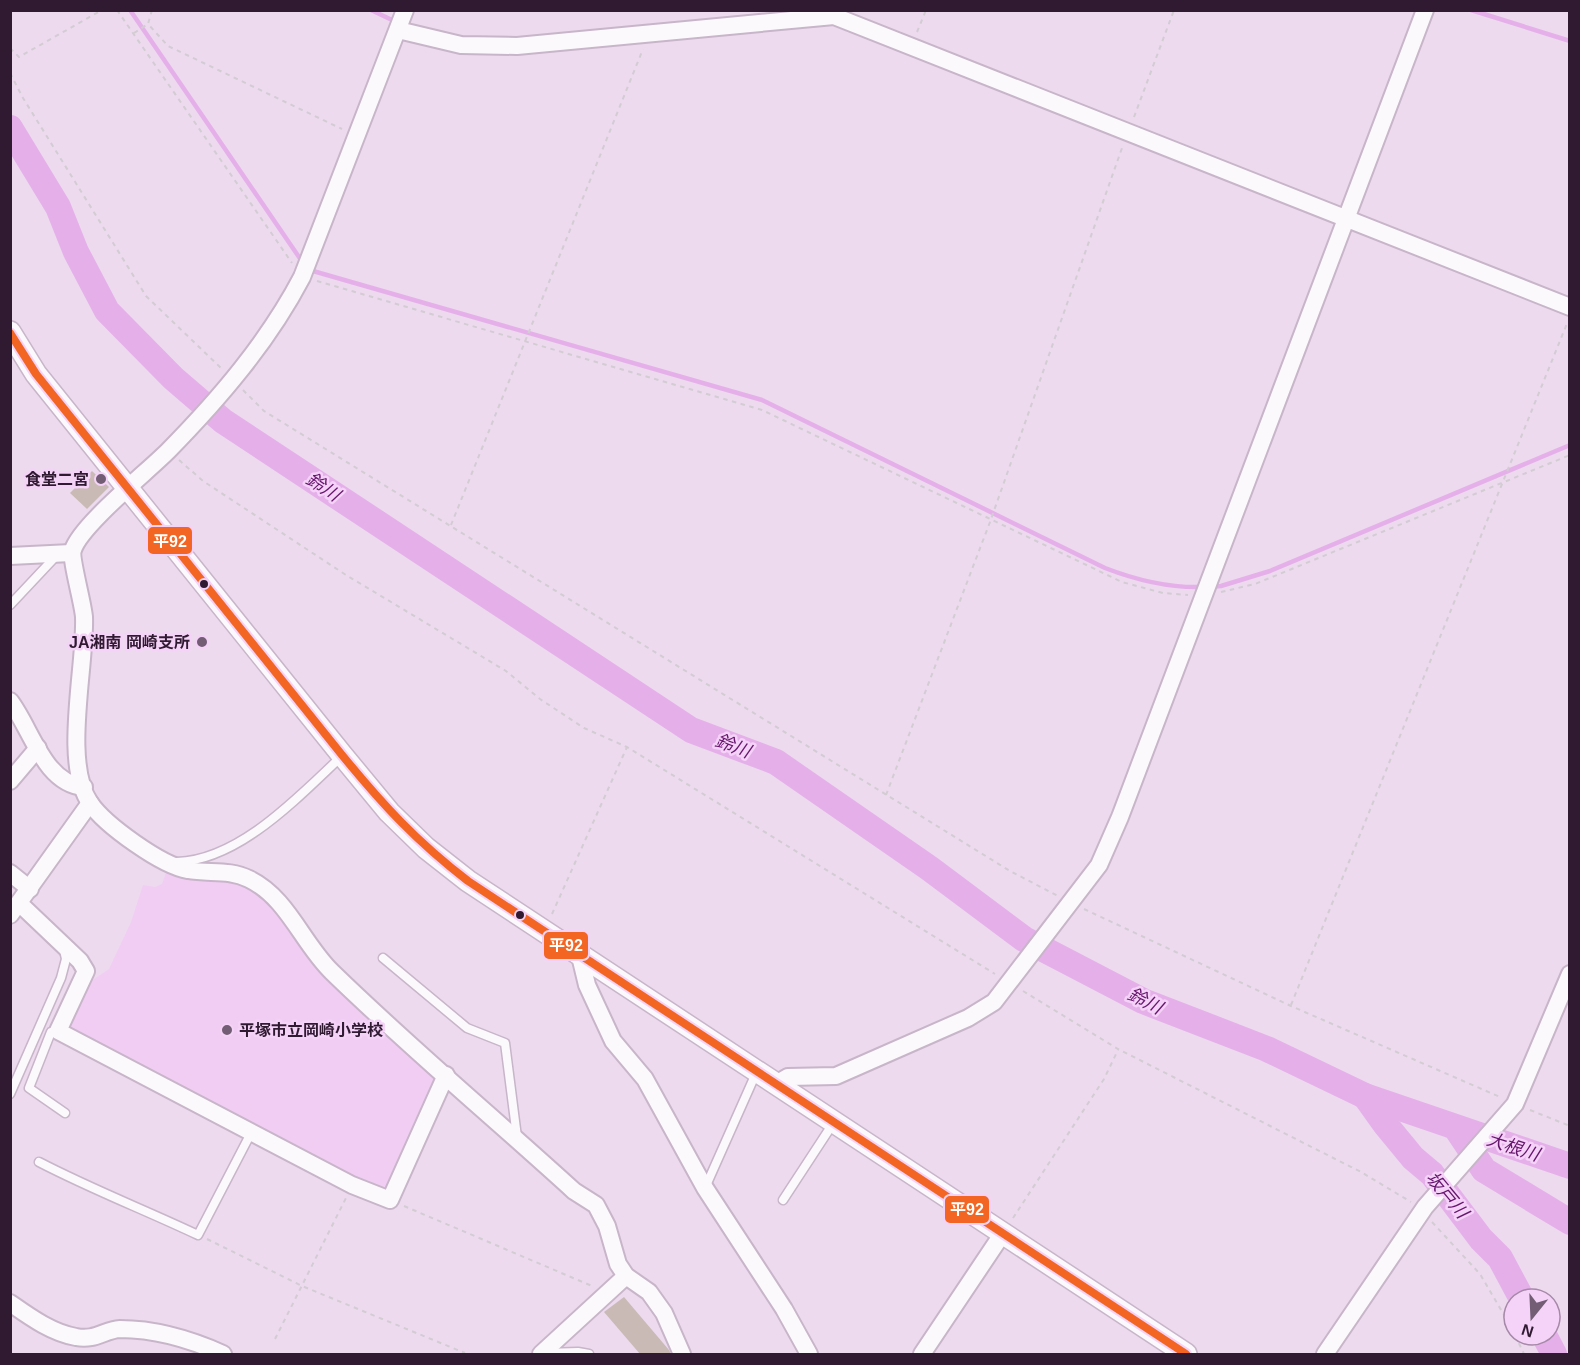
<svg xmlns="http://www.w3.org/2000/svg" width="1580" height="1365" font-family="Arial,'Noto Sans JP',sans-serif">
	<style>
		.built { fill: #f1cdf4 }
		.lines { fill: none; stroke-linecap: round; stroke-linejoin: round }
		.stream { stroke: #e5b0e9; stroke-width: 4.5 }
		.river { stroke: #e5b0e9; stroke-width: 26 }
		.building { fill: #cabab5 }
		.service-casing { stroke: #c8b5c9; stroke-width: 11 }
		.minor-casing { stroke: #c8b5c9; stroke-width: 20 }
		.tertiary-casing { stroke: #c8b5c9; stroke-width: 24 }
		.path { stroke: #d3ccd3; stroke-width: 2; stroke-dasharray: 4.5 4.5; stroke-linecap: butt }
		.service { stroke: #fcf9fd; stroke-width: 8 }
		.minor { stroke: #fcf9fd; stroke-width: 16 }
		.tertiary { stroke: #fcf9fd; stroke-width: 21 }
		.bus-1-casing { stroke: #f5d2f7; stroke-width: 12 }
		.bus-1 { stroke: #f26522; stroke-width: 8 }
		.poi-dot { fill: #725d74; stroke: #f5d2f7; stroke-width: 2 }
		.bus-dot { fill: #301a32; stroke: #f5d2f7; stroke-width: 2 }
		.labels { text-anchor: middle; dominant-baseline: central; stroke-width: 5; stroke-linejoin: round; paint-order: stroke }
		.poi-label { font-size: 16px; font-weight: bold; fill: #301a32; stroke: #f5d2f7; text-anchor: end }
		.water-label { font-size: 18px; font-style: italic; fill: #66156d; stroke: #f5d2f7 }
		.line-badge { stroke: #f5d2f7; stroke-width: 2 }
		.badge-label { font-size: 16px; text-anchor: middle; font-weight: bold; fill: #fff }
	</style>
	<rect width="100%" height="100%" fill="#eddaef"/>
	<path class="built" d="M167 870 227 878 245 884 270 904 320 971 435 1078 389 1185 384 1187 355 1176 344 1179 65 1028 79 989 109 969 131 922 143 885 155 887 162 884Z"/>
	<g class="lines">
		<g class="stream">
			<path d="M130 10 301 260 313 271 762 400 1105 568C1136 580 1168 588 1202 587"/>
			<path d="M371 10 392 20"/>
			<path d="M1471 10 1570 41"/>
			<path d="M1210 587 1221 586 1270 571 1570 445"/>
		</g>
		<g class="river">
			<path d="M10 128 58 207 76 252 107 311 173 378 223 421 691 730 776 762 929 868 1024 939 1143 1001 1267 1049 1365 1096 1570 1166"/>
			<path d="M1365 1096 1385 1124 1413 1158 1432 1174 1481 1239 1500 1258 1522 1299"/>
			<path d="M1458 1131 1484 1170 1570 1222"/>
			<path d="M1544 1335 1554 1354"/>
		</g>
	</g>
	<g class="building">
		<path d="M92 471 109 487 87 509 70 493Z"/>
		<path d="M624 1297 669 1350 671 1354H640L604 1312Z"/>
	</g>
	<g class="lines">
		<defs>
			<g id="service">
				<path d="M10 605 57 555"/>
				<path d="M177 862C240 860 299 796 342 756"/>
				<path d="M383 958 467 1028 505 1043 517 1137"/>
				<path d="M58 1031 51 1032 29 1088 65 1113"/>
				<path d="M10 1094 61 978 66 959 64 950"/>
				<path d="M39 1162C91 1189 145 1210 198 1235L251 1133"/>
				<path d="M705 1188 757 1071"/>
				<path d="M783 1200 834 1122"/>
				<path d="M545 1353 578 1352 589 1354"/>
			</g>
			<g id="minor">
				<path d="M405 10 302 277C268 342 219 399 168 451 147 472 80 526 73 550 70 558 83 603 84 617 86 666 62 762 90 803 105 825 162 866 188 870 209 874 229 869 249 879 288 898 302 943 332 972 410 1048 494 1118 574 1191L596 1205 607 1226 618 1264 626 1276 649 1292 664 1313 682 1354"/>
				<path d="M398 30 461 45 517 46 834 16 1570 307"/>
				<path d="M10 556 71 553"/>
				<path d="M10 701C31 728 44 784 84 787"/>
				<path d="M10 781 38 748"/>
				<path d="M10 873 30 889"/>
				<path d="M20 904 80 961 86 971 58 1031 352 1185 390 1200 446 1075"/>
				<path d="M10 915 90 803"/>
				<path d="M580 956 587 985 613 1041 645 1079 705 1188 784 1309 809 1354"/>
				<path d="M776 1084 788 1077 836 1076 968 1018 994 1002 1099 865 1120 817 1425 10"/>
				<path d="M10 1303C30 1317 52 1333 76 1337 95 1341 104 1330 120 1329 155 1329 192 1340 223 1354"/>
				<path d="M541 1354 626 1276"/>
				<path d="M922 1354 1003 1233"/>
				<path d="M1325 1354 1425 1207 1515 1104 1570 974"/>
			</g>
			<path id="tertiary" d="M10 332 36 374 342 755 389 812 426 848 468 881 1186 1354"/>
		</defs>
		<use href="#service" class="service-casing"/>
		<use href="#minor" class="minor-casing"/>
		<use href="#tertiary" class="tertiary-casing"/>
		<g class="path">
			<path d="M117 10 292 263"/>
			<path d="M152 10 148 24 168 46 342 129"/>
			<path d="M917 32 926 10"/>
			<path d="M134 33 148 24"/>
			<path d="M10 48 19 57 102 10"/>
			<path d="M10 73 23 98 146 296 222 369"/>
			<path d="M1134 117 1174 10"/>
			<path d="M317 281 762 410 1122 582 1163 593 1188 595"/>
			<path d="M243 390 264 411 1010 871 1058 896"/>
			<path d="M179 460 203 481 346 575 506 671 540 699 584 728 627 747 995 974"/>
			<path d="M451 525 643 49"/>
			<path d="M1221 592 1255 584 1570 455"/>
			<path d="M886 795 990 522 1122 148"/>
			<path d="M1084 909 1291 1006 1500 1097"/>
			<path d="M552 914 627 747"/>
			<path d="M1023 991 1118 1049 1361 1172 1411 1202"/>
			<path d="M1291 1005 1568 321"/>
			<path d="M1530 1110 1570 1126"/>
			<path d="M404 1206 592 1286"/>
			<path d="M1013 1218 1104 1079 1118 1050"/>
			<path d="M1432 1222 1480 1274 1514 1332"/>
			<path d="M207 1239 302 1286 465 1353"/>
			<path d="M1515 1335 1524 1354"/>
			<path d="M275 1339 346 1198"/>
		</g>
		<use href="#service" class="service"/>
		<use href="#minor" class="minor"/>
		<use href="#tertiary" class="tertiary"/>
		<defs>
			<path id="bus-1" d="M10 333 36 374 342 755C383 805 416 841 468 881L1186 1354"/>
		</defs>
		<use href="#bus-1" class="bus-1-casing"/>
		<use href="#bus-1" class="bus-1"/>
	</g>
	<g class="poi-dot">
		<circle cx="101" cy="479" r="6"/>
		<circle cx="202" cy="642" r="6"/>
		<circle cx="227" cy="1030" r="6"/>
	</g>
	<g class="bus-dot">
		<circle cx="204" cy="584" r="5"/>
		<circle cx="520" cy="915" r="5"/>
	</g>
	<g class="labels">
		<g class="poi-label">
			<text x="89" y="479">食堂二宮</text>
			<text x="190" y="642">JA湘南 岡崎支所</text>
			<text x="239" y="1030" text-anchor="start">平塚市立岡崎小学校</text>
		</g>
		<g class="water-label">
			<text transform="translate(323 487) rotate(33)">鈴川</text>
			<text transform="translate(733 746) rotate(21)">鈴川</text>
			<text transform="translate(1145 1001) rotate(27)">鈴川</text>
			<text transform="translate(1513 1147) rotate(18)">大根川</text>
			<text transform="translate(1447 1195) rotate(50)">坂戸川</text>
		</g>
	</g>
	<g class="line-badge">
		<rect x="147" y="526" width="46" height="29" rx="6" fill="#f26522"/>
		<rect x="543" y="931" width="46" height="29" rx="6" fill="#f26522"/>
		<rect x="944" y="1195" width="46" height="29" rx="6" fill="#f26522"/>
	</g>
	<g class="badge-label">
		<text x="170" y="547">平92</text>
		<text x="566" y="951">平92</text>
		<text x="967" y="1215">平92</text>
	</g>
	<rect width="1580" height="1365" fill="none" stroke="#301a32" stroke-width="24"/>
	<g transform="translate(1532 1317) rotate(198)"><circle r="28" fill="#f5d2f7" stroke="#a688a8" stroke-width="1.5"/>
	<path d="M0-4.5L10 22L0 15L-10 22Z" fill="#725d74"/>
	<text y="-9" font-size="16" font-weight="bold" text-anchor="middle" fill="#301a32">N</text>
	</g>
</svg>
